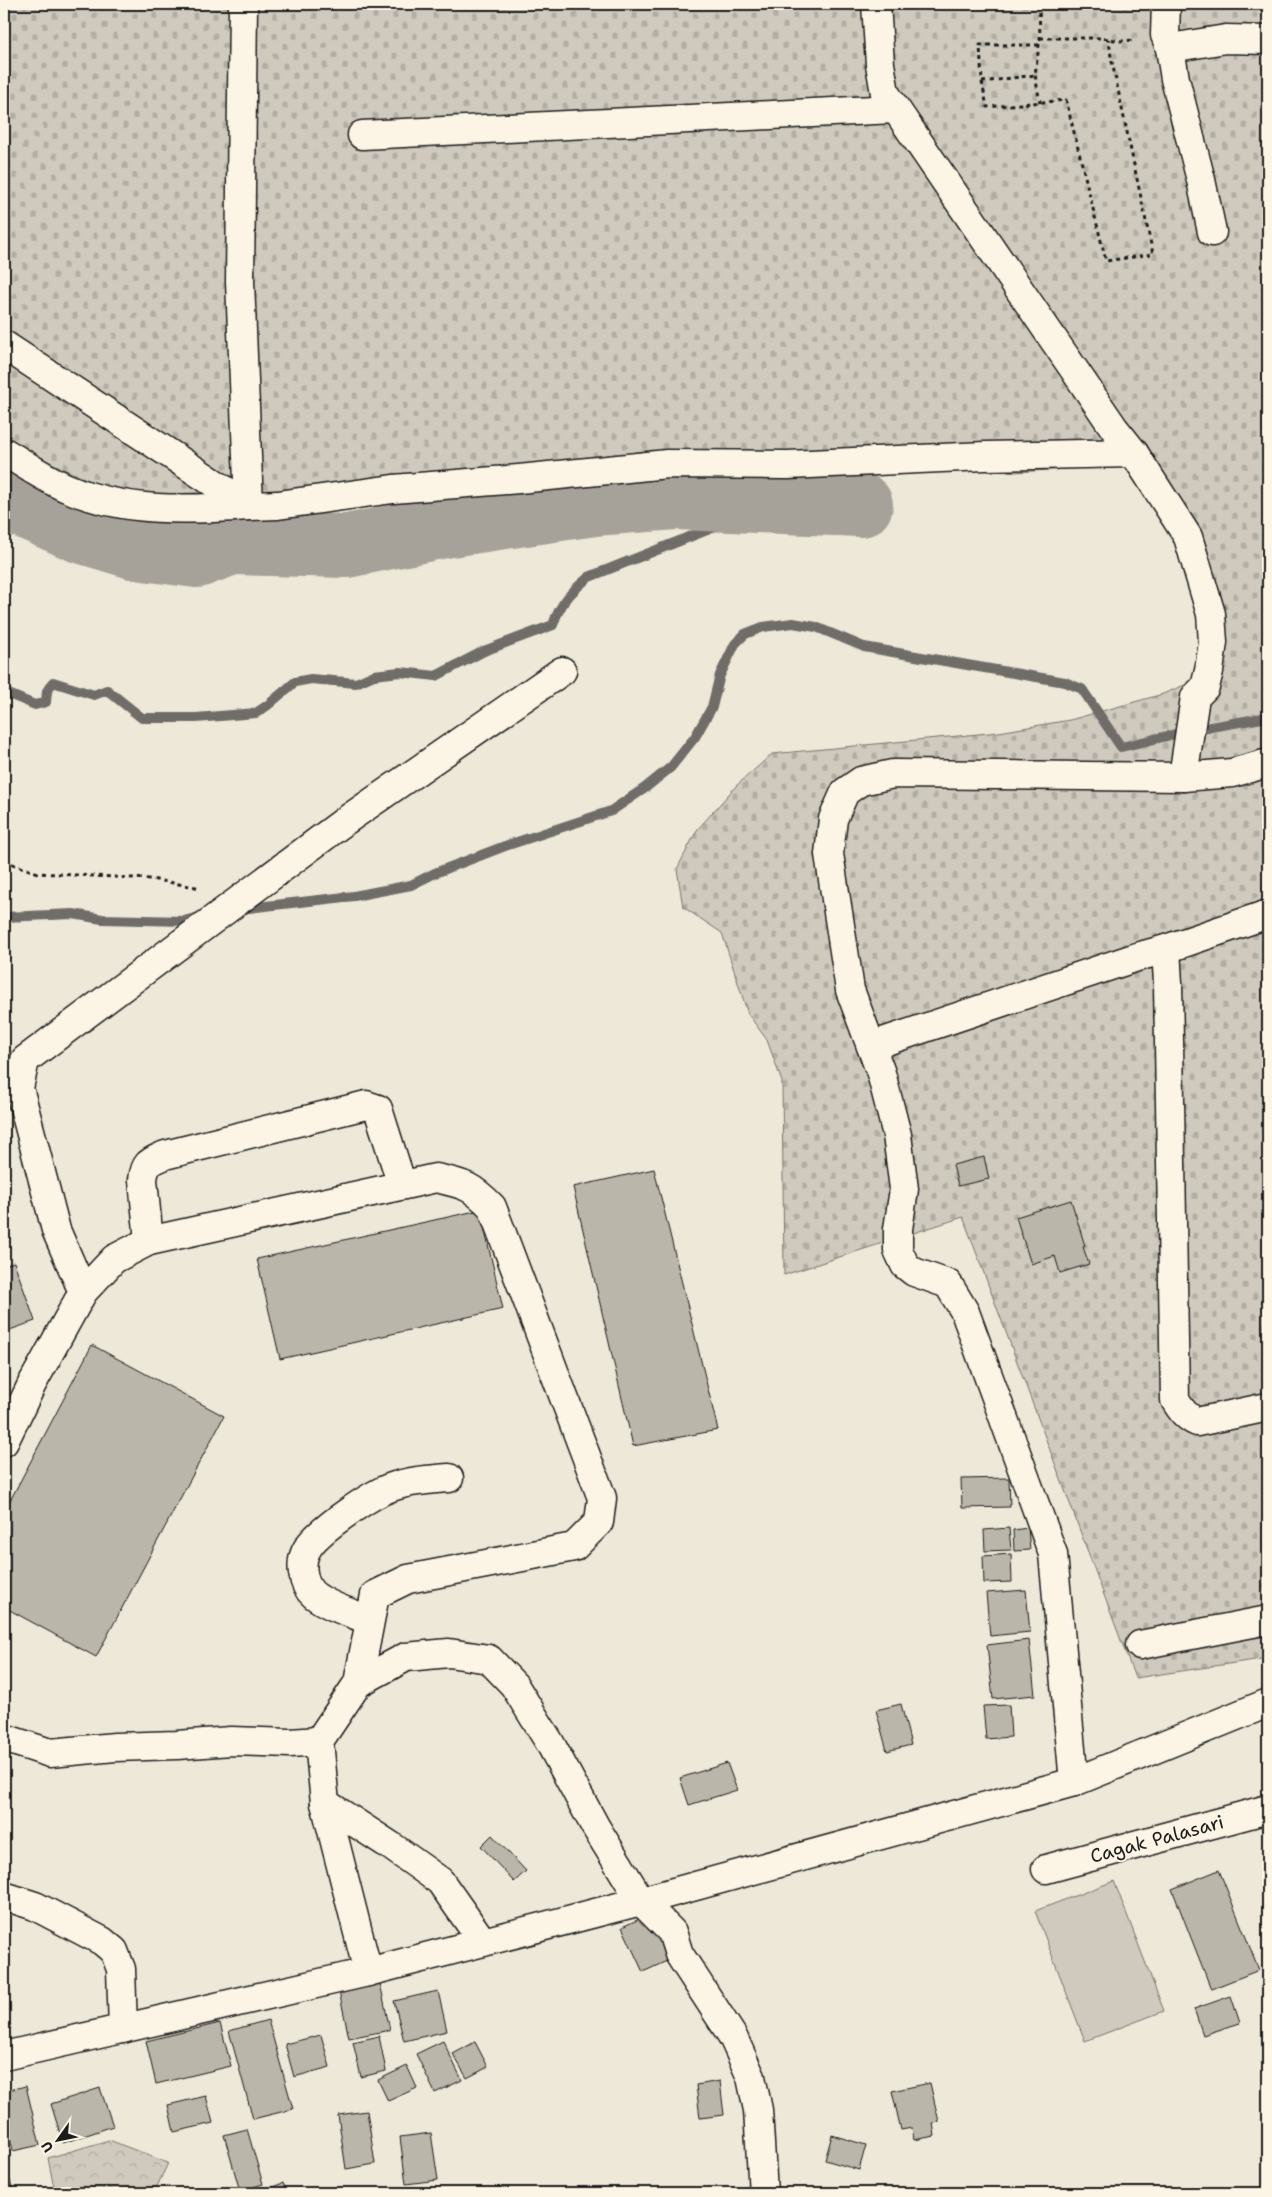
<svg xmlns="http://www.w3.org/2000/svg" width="1272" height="2197" font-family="'Shantell Sans',sans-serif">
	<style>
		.forest { fill: url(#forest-crowns); stroke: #76736c }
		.cemetery { fill: url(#cemetery-stones); stroke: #76736c }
		.garden { fill: #cfcabd; stroke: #76736c }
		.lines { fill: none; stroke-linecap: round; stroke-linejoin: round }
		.stream { stroke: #6f6c67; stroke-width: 10 }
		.river { stroke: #a7a299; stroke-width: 64 }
		.building { fill: #bab6aa; stroke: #1c1c1c }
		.minor-casing { stroke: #1c1c1c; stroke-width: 31 }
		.major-casing { stroke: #1c1c1c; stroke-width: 31 }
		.path { stroke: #1c1c1c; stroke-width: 3; stroke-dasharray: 4 4; stroke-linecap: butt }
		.minor { stroke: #fcf5e5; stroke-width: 28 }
		.major { stroke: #fcf5e5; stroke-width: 28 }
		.labels { text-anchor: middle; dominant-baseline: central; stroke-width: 4; stroke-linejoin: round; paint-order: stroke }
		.street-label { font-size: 19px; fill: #1c1c1c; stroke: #fcf5e5 }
	</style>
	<defs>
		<pattern id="forest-crowns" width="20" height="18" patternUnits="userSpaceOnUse" patternTransform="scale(1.25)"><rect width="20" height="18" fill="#cfcabd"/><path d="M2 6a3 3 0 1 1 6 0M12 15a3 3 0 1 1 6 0" fill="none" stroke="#b1ada2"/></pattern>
		<pattern id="cemetery-stones" width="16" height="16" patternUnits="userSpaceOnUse" patternTransform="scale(1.25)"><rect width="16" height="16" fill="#cfcabd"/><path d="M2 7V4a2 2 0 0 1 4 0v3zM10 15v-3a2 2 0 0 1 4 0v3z" fill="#b1ada2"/></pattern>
	</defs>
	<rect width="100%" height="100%" fill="#eee8d9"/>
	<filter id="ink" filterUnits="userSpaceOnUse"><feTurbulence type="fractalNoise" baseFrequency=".02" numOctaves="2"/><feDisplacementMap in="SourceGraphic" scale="10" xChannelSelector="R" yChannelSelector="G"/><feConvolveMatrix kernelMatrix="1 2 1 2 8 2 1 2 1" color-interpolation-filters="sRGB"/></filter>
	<g filter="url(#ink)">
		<path class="forest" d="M109 2140 168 2163 154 2193H55L48 2158Z"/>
		<path class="cemetery" d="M4 4H1268V1658L1135 1678 963 1217 784 1275 782 1082 767 1040 748 1014 722 933 683 907 677 869 697 830 736 786 772 754 999 732 1070 720 1163 694 1199 679 1205 651 1185 545 1130 457 1121 466 1015 472 921 460 682 453 235 495C212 496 188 500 165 499 107 496 54 464 4 438Z"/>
		<path class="garden" d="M1114 1881 1164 2011 1085 2041 1035 1911Z"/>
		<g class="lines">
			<g class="stream">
				<path d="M4 692 35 705 46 702 47 691 53 682 94 695 107 690 142 718H196L256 713 268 705 295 682 311 679 356 683 374 675 400 672 436 676 484 651 553 625C560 603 572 591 589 577L722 524 799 502"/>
				<path d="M240 909 354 896 411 885 435 873 505 846 611 811 645 788 671 767 695 737 712 707 720 675 735 644 745 634 763 627 793 623 816 627 864 647 1065 682 1082 689 1121 747 1188 731 1268 717"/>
				<path d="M4 917 73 914 102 919 184 921 202 916"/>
			</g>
			<path class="river" d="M4 489 21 505 80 531 137 548 197 556 232 543 347 546 450 525 594 504 675 498 861 505"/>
		</g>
		<g class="building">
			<path d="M984 1157 989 1179 958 1186 953 1165Z"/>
			<path d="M654 1169 718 1430 633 1446 573 1187Z"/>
			<path d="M1071 1200 1085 1246 1083 1247 1089 1264 1060 1273 1055 1256 1031 1264 1016 1217Z"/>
			<path d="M480 1210 503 1309 280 1359 257 1259Z"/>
			<path d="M14 1262 35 1321 4 1332V1266Z"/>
			<path d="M92 1345 224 1416 96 1657 4 1607V1512Z"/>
			<path d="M1009 1478 1010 1507 962 1508 961 1479Z"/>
			<path d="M1009 1528 1011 1550 985 1551 984 1530Z"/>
			<path d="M1028 1528 1030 1550 1014 1551 1013 1530Z"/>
			<path d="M1011 1554 1012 1582 984 1583 983 1556Z"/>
			<path d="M1026 1590 1030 1632 990 1636 986 1593Z"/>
			<path d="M1029 1640 1035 1695 993 1699 987 1645Z"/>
			<path d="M901 1704 911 1745 887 1751 876 1710Z"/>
			<path d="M1009 1705 1011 1737 986 1739 983 1706Z"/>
			<path d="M727 1763 737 1790 689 1805 680 1778Z"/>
			<path d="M492 1835 526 1871 514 1882 481 1846Z"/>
			<path d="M1219 1870 1259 1970 1211 1989 1172 1889Z"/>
			<path d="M648 1915 669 1960 643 1972 622 1927Z"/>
			<path d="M380 1983 390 2030 349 2038 339 1991Z"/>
			<path d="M438 1991 447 2031 404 2041 394 2001Z"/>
			<path d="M1231 1996 1240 2023 1203 2035 1194 2009Z"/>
			<path d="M268 2020 293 2109 253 2119 229 2031Z"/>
			<path d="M220 2023 231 2066 156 2084 146 2041Z"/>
			<path d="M321 2035 330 2067 294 2077 285 2044Z"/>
			<path d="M379 2036 386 2071 361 2077 353 2042Z"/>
			<path d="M443 2041 462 2080 435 2093 416 2054Z"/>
			<path d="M475 2042 488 2067 467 2078 453 2054Z"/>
			<path d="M407 2066 417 2088 388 2101 378 2080Z"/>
			<path d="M720 2081 724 2115 700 2118 696 2085Z"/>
			<path d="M930 2083 939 2122 933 2123 935 2136 914 2140 912 2128 901 2130 892 2091Z"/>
			<path d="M26 2086 40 2145 13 2151 4 2109V2091Z"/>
			<path d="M100 2088 113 2126 63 2143 51 2104Z"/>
			<path d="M206 2096 213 2123 174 2132 168 2105Z"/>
			<path d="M367 2111 375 2164 346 2169 338 2115Z"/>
			<path d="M247 2129 263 2184 240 2191 224 2135Z"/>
			<path d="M431 2133 438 2180 406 2184 400 2137Z"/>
			<path d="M832 2135 866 2145 859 2170 825 2160Z"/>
			<path d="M4 2162 14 2193H4Z"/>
			<path d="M283 2183 287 2193H265L264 2190Z"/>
		</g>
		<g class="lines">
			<defs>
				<g id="minor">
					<path d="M876 4 880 64 885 93 1114 428 1134 453 1188 537 1211 614 1213 642 1209 671 1205 687 1195 697 1183 777"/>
					<path d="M1166 4 1165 35 1170 48 1175 79 1201 180 1212 232"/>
					<path d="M1170 48 1226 39 1268 40"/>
					<path d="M362 135 895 109"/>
					<path d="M4 345 249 506 278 505 393 489 519 479 667 464 788 465 985 456 1134 453"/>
					<path d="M4 452C25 464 45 479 67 488 125 513 188 510 249 506L240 281 243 4"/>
					<path d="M1166 949 1268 914"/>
					<path d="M871 1046 1137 957 1166 949 1168 983 1175 1400C1181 1410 1186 1417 1197 1422L1268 1407"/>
					<path d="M149 1241 143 1180C145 1162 150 1162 165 1155L366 1105 378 1109 402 1185"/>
					<path d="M83 1292 56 1230 19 1088 25 1060 345 821 562 671"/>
					<path d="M4 1442 32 1384 83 1292 114 1259 149 1241 436 1178C464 1184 472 1186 492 1207L602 1498 599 1522 574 1547 408 1579 375 1595 358 1683"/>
					<path d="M369 1620C352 1613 329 1607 314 1595 302 1585 299 1562 307 1549 316 1532 364 1500 382 1491 403 1481 426 1480 449 1478"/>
					<path d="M1140 1645 1268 1620"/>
					<path d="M4 1738 50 1753 115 1747 177 1745 231 1741 290 1743 319 1741"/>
					<path d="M1074 1782 1053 1554 965 1312 948 1284 914 1272 905 1265 898 1250V1229L904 1189 897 1135 881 1073 850 990 829 854 833 819 845 792 861 781 893 774 1183 777 1232 773 1268 763"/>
					<path d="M325 1803 391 1846 440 1881 483 1942"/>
					<path d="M1046 1869 1268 1809"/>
					<path d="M4 1896 35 1906 102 1941 114 1951 121 1969 123 2029"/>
					<path d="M368 1972 325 1803 319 1741 358 1683 406 1657 449 1653 489 1659 514 1685 550 1743 595 1826 641 1901 672 1932 679 1954 733 2037 751 2077 758 2110 763 2193"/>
				</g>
				<path id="major" d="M4 2056 368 1972 641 1901 1074 1782 1268 1703"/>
			</defs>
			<use href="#minor" class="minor-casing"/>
			<use href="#major" class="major-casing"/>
			<g class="path">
				<path d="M1039 4 1040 38 1035 75 1040 103"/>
				<path d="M1040 38H1102L1121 41 1135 40"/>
				<path d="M1039 45H980L982 82 987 107 1066 100 1106 261 1153 254 1111 57 1109 39"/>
				<path d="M982 82 1035 75"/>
				<path d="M4 861 38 873 151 879 201 888"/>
			</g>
			<use href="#minor" class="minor"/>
			<use href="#major" class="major"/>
		</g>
	</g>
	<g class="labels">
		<g class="street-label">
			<text transform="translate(1157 1839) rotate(-15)">Cagak Palasari</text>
		</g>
	</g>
	<rect width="1272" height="2197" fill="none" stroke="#fcf5e5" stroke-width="20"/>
	<rect x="10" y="10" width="1252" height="2177" fill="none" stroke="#1c1c1c" stroke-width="2" filter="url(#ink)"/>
	<g transform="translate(58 2140) rotate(237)" stroke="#fcf5e5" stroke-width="4" paint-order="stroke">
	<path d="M0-4L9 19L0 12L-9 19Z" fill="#1c1c1c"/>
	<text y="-8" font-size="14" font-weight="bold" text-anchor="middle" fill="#1c1c1c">U</text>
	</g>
</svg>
